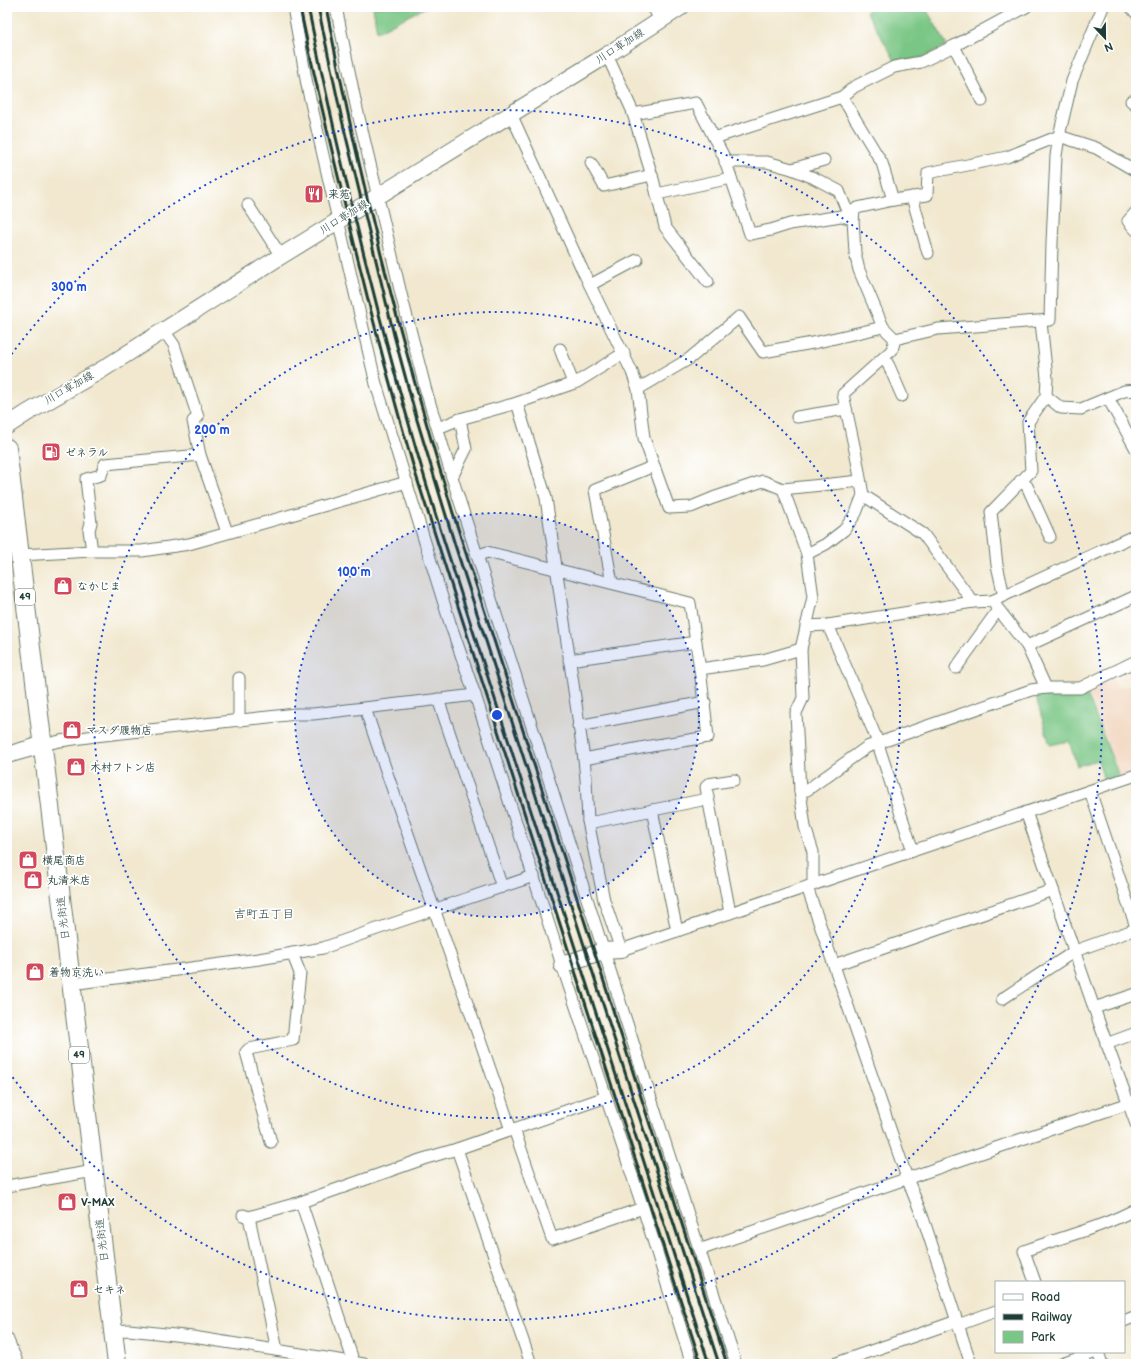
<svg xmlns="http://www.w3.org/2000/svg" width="1143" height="1371" font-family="'Balsamiq Sans','Klee One',sans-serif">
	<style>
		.built { fill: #f1d5bd }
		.green { fill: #7ac685; stroke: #4c825c }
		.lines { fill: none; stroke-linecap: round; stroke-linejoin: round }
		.street-casing { stroke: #68796a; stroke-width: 13 }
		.secondary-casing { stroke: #68796a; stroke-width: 18 }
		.primary-casing { stroke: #68796a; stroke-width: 20 }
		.street { stroke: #fff; stroke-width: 11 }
		.secondary { stroke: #fff; stroke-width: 16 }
		.primary { stroke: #fff; stroke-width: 18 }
		.rail { stroke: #1f3d34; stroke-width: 3 }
		.ring { fill: none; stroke: #1d4ed8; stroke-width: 2; stroke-dasharray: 2 4 }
		.labels { text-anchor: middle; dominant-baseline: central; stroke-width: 3.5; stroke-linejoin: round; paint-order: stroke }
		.shield { fill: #fff; stroke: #627771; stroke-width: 1 }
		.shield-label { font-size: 10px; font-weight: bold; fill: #1f3d34 }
		.street-label { font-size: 11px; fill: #1f3d34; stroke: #fff }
		.poi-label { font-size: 11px; font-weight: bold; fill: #1f3d34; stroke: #fff; text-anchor: start }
		.neighbourhood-label { font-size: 12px; fill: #1f3d34; stroke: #fff }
		.centre { fill: #1d4ed8; stroke: #fff; stroke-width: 2 }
		.ring-label { font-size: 12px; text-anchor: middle; font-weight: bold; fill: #1d4ed8; stroke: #fff; stroke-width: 3.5; stroke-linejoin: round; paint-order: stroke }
	</style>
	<rect width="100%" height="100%" fill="#fff"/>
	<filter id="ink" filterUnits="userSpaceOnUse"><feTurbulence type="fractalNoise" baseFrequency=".025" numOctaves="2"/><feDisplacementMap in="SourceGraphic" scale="8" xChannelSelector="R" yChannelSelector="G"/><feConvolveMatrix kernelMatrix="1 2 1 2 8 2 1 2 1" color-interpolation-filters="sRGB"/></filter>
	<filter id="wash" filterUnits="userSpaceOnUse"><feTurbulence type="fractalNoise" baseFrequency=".012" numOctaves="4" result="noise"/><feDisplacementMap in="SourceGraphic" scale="16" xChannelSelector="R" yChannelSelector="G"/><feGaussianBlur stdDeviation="0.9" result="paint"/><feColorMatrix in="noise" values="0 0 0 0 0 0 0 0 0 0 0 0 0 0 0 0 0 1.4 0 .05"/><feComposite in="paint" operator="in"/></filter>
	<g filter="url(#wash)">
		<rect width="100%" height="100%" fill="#f1e8cf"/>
		<path class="built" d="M1113 678 1117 687 1136 686V770L1120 776 1087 688Z"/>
		<g class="green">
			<path d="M373 7H426L377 32Z"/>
			<path d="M873 7H925L947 45 924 57 896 62 866 11Z"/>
			<path d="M1086 691 1119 776 1104 781 1098 760 1077 766 1069 741 1050 745 1035 694Z"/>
		</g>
	</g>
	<g filter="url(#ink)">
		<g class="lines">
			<defs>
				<g id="street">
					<path d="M293 7 308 90 376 384 450 623 475 695 562 965 643 1208 692 1364"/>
					<path d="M336 7 356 105 402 298 425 387 452 477 736 1364"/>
					<path d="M653 7 660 20"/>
					<path d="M1131 7 1136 13"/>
					<path d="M954 46 982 101"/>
					<path d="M607 55 632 110 653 179 665 227 708 282"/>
					<path d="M842 97 854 87 894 67 921 62 954 46 1026 7"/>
					<path d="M1131 101 1136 105"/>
					<path d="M511 114 582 269 632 372 638 389 644 438 669 508 691 507 713 498 763 481 783 489 860 481"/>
					<path d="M633 114 696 103 724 157 750 234 771 230 790 224 841 216 853 219"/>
					<path d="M714 138 842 97 882 163 893 200"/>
					<path d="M725 162H767L792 169 824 160"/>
					<path d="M591 163 604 186 652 175"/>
					<path d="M792 169 814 178 839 191 845 206 853 219"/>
					<path d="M657 194 731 178"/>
					<path d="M912 197 928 253"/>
					<path d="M248 205 281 256"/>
					<path d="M1136 212 1128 221 1136 230"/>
					<path d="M590 285 637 260"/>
					<path d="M1041 322 1047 378 1046 396 1061 408 1081 409 1124 391 1136 390"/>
					<path d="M164 331 174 345 198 417 193 421 200 455 227 532"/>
					<path d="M895 339 883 327 859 270 855 253 853 219 854 211 857 208 893 200 927 195 928 173 1007 157 1059 136 1096 148 1136 171"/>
					<path d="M560 349 573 383"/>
					<path d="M884 358 889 366 902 396"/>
					<path d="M638 389 689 359 739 317 763 352 818 342 883 327"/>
					<path d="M1108 398 1136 449"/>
					<path d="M517 403 546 498 584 759 586 779 588 821 604 900 621 950 1136 775"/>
					<path d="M797 417 846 409"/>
					<path d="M438 428 460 419 517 403 577 382 624 353"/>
					<path d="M452 477 466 449 460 419"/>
					<path d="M1020 481 1027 486 1050 537"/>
					<path d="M783 489 807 554 813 597 801 649 803 698 796 713 800 791 805 827 813 852V885"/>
					<path d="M863 495 923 534 973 602"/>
					<path d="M92 551 89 530 91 523 86 479 101 475 105 464 200 455"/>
					<path d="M807 554 826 544 844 530 856 513 863 495 856 455 843 394 892 350 895 339 938 329 1050 320 1052 243 1056 156 1059 136 1072 81 1103 7"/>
					<path d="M20 555 92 551H142L189 544 407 482"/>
					<path d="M477 556 487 552 690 603 700 669 708 737 651 746 584 759"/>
					<path d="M612 583 595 490 654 466"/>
					<path d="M1004 596 997 565 991 512 1031 471 1028 422 1046 396"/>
					<path d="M992 601 1027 646 1046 688"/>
					<path d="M828 625 875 735 913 851"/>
					<path d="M806 626 828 625 973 602 992 601 1136 535"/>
					<path d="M1027 646 1136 596"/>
					<path d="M569 660 696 642"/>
					<path d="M956 668 998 610"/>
					<path d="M700 669 763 660 801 649"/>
					<path d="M239 678V721"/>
					<path d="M438 699 502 887"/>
					<path d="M365 708C412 849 463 989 511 1130"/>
					<path d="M578 726 705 702"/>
					<path d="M42 745 60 741 95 736 296 714H313L475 695"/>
					<path d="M800 791 807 790 867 747 1031 690 1046 688H1080L1136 661"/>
					<path d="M1090 791 1136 927"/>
					<path d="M652 810 677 931"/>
					<path d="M1026 812 1101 1028 1136 1124"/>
					<path d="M588 821 594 822 707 799"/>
					<path d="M807 887 907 1178 923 1218 971 1364"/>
					<path d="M730 913 706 787 708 784 734 780"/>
					<path d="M834 965 1053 890"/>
					<path d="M71 984 259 959 323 948 368 932 534 876"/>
					<path d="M1002 999 1075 951 1136 929"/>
					<path d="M1094 1008 1136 994"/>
					<path d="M1106 1044 1136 1033"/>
					<path d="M514 1129 552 1239 643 1208"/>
					<path d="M271 1142 246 1052 249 1049 293 1040 300 973 292 953"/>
					<path d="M457 1149 531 1364"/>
					<path d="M7 1186 94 1171"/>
					<path d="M301 1202 354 1363"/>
					<path d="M243 1215 249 1217 301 1202 423 1159 457 1149 606 1097"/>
					<path d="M249 1217 277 1350"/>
					<path d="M699 1250 1019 1140 1136 1101"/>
					<path d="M1035 1282 1024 1251C1061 1237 1101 1228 1136 1209"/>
					<path d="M1124 1321 1136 1316"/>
					<path d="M958 1325 996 1311"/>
					<path d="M113 1331 129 1330 193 1337 364 1364"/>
					<path d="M7 1338 18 1364"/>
					<path d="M1098 1352 1102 1364"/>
					<path d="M834 1364 957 1321"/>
					<path d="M1062 1364 1096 1352"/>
				</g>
				<g id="secondary">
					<path d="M7 426 27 413 103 369 281 256 607 55 681 7"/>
					<path d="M7 755 42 745"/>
					<path d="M562 965 603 951 621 950"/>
				</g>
				<path id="primary" d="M7 448 117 1364"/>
			</defs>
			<use href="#street" class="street-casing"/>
			<use href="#secondary" class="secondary-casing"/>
			<use href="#primary" class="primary-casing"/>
			<use href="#street" class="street"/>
			<use href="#secondary" class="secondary"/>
			<use href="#primary" class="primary"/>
			<g class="rail">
				<path d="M300 7C313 73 329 139 345 205 366 295 389 384 415 472L701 1364"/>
				<path d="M308 7C343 179 385 349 436 516L709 1364"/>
				<path d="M318 7 342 120 394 335 417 420 455 545 719 1364"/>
				<path d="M326 7C359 178 402 347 453 513L727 1364"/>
			</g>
		</g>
	</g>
	<circle cx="497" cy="715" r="202" fill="#1d4ed8" fill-opacity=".12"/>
	<g class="ring">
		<circle cx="497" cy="715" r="202"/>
		<circle cx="497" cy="715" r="403"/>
		<path d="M8 359A605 605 0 1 1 8 1071"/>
	</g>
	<defs>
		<symbol id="restaurant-square" viewBox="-11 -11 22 22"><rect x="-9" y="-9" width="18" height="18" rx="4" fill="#d1495b" stroke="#fff"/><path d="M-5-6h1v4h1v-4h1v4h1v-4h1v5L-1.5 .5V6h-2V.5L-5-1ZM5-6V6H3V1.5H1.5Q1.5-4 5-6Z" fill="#fff"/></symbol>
		<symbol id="fuel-square" viewBox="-11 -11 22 22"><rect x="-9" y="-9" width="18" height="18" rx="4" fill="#d1495b" stroke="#fff"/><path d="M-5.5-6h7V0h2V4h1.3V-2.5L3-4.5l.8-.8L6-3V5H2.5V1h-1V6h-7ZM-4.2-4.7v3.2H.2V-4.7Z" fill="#fff"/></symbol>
		<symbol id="shop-square" viewBox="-11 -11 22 22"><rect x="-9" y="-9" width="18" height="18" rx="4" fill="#d1495b" stroke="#fff"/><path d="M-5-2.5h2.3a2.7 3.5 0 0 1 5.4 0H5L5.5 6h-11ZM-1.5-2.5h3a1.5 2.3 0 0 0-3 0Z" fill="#fff"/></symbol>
	</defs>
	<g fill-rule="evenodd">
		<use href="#restaurant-square" x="303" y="183" width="22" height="22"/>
		<use href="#fuel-square" x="40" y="441" width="22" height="22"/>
		<use href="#shop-square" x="52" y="575" width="22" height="22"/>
		<use href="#shop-square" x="61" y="719" width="22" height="22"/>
		<use href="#shop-square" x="65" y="756" width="22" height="22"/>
		<use href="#shop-square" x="17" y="849" width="22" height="22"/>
		<use href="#shop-square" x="22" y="869" width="22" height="22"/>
		<use href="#shop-square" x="24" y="961" width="22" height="22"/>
		<use href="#shop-square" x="56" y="1191" width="22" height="22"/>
		<use href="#shop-square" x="68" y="1278" width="22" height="22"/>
	</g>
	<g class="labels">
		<g class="shield">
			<rect x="15" y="589" width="20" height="16" rx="3"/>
			<rect x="69" y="1047" width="20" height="16" rx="3"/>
		</g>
		<g class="shield-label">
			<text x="25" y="597">49</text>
			<text x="79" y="1055">49</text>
		</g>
		<g class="street-label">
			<text transform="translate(620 46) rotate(-33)">川口草加線</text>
			<text transform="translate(344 217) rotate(-32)">川口草加線</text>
			<text transform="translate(69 388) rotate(-30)">川口草加線</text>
			<text transform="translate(63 918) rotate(-97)">日光街道</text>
			<text transform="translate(102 1240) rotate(-97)">日光街道</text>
		</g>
		<g class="poi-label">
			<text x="328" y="194">来苑</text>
			<text x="65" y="452">ゼネラル</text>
			<text x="77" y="586">なかじま</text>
			<text x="86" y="730">マスダ履物店</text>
			<text x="90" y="767">木村フトン店</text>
			<text x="42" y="860">横尾商店</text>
			<text x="47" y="880">丸清米店</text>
			<text x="49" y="972">着物京洗い</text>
			<text x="81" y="1202">V-MAX</text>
			<text x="93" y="1289">セキネ</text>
		</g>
		<g class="neighbourhood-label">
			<text x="264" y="914">吉町五丁目</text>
		</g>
	</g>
	<circle cx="497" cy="715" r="6" class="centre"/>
	<g class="ring-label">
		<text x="69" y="291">300 m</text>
		<text x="212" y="434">200 m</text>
		<text x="354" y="576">100 m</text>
	</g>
	<rect width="1143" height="1371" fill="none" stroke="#fff" stroke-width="24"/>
	<rect x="995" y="1281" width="130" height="72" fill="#ffffff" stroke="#a5b1ae"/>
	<rect x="1003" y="1294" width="20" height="6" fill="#ffffff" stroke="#a5b1ae"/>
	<text x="1031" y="1301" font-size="12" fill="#1f3d34">Road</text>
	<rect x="1003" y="1314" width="20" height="6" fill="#1f3d34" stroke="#a5b1ae"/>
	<text x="1031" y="1321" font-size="12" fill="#1f3d34">Railway</text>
	<rect x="1003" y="1331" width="20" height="12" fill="#7ac685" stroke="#a5b1ae"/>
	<text x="1031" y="1341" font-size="12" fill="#1f3d34">Park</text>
	<g transform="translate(1105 38) rotate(158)" stroke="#ffffff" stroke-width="3" paint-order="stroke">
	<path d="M0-3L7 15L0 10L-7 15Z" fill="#1f3d34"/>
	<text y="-6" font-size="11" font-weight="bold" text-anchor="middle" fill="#1f3d34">N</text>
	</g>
</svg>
